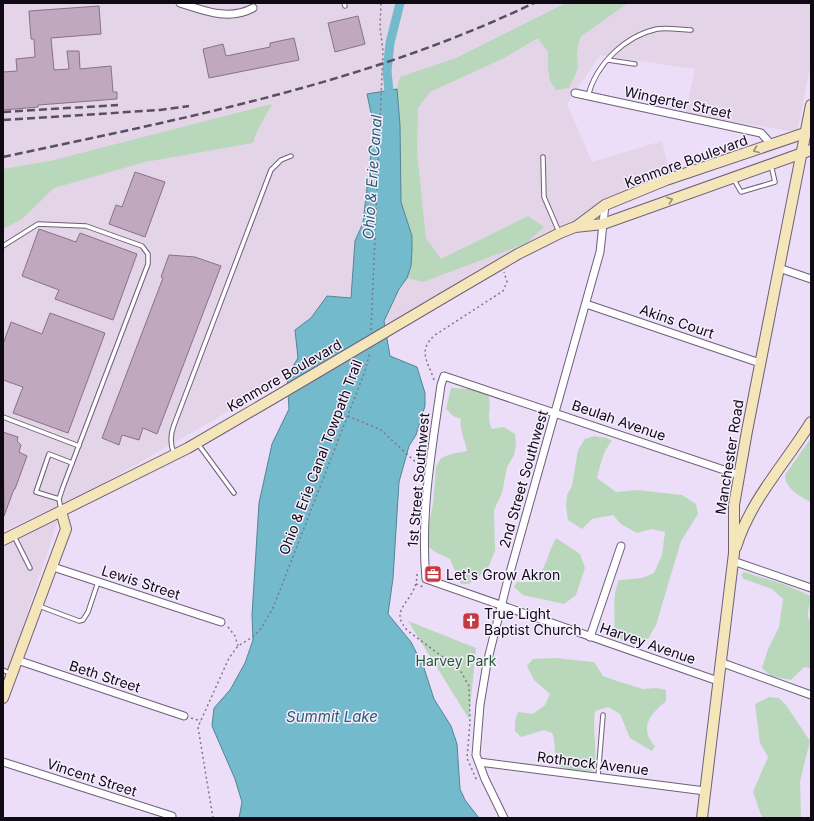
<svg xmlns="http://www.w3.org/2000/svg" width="814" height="821" font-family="Inter,sans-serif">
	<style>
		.industrial { fill: #e3d4e7 }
		.green { fill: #b9d8bb }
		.water { fill: #72bacc; stroke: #548594 }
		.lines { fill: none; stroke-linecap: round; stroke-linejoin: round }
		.canal { stroke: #72bacc; stroke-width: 9 }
		.building { fill: #c0a8bf; stroke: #887288 }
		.lane-casing { stroke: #6e6079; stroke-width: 5.5 }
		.street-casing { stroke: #6e6079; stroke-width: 9 }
		.secondary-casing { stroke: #6e6079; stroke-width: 12 }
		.path { stroke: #807689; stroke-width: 1.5; stroke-dasharray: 2 3; stroke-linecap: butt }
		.lane { stroke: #fff; stroke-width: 3.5 }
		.street { stroke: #fff; stroke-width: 7 }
		.secondary { stroke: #f5e6ba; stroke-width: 10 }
		.rail { stroke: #584f5f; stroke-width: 2.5; stroke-dasharray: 8 4; stroke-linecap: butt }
		.secondary-bridge-casing { stroke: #6e6079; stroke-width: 12; stroke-linecap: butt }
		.secondary-bridge { stroke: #f5e6ba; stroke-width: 10 }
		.oneway { stroke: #998e77 }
		.labels { text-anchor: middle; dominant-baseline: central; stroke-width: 3; stroke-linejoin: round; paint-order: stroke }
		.street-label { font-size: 14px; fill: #0e0912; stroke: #f6edfe }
		.poi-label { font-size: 14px; fill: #0e0912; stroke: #f6edfe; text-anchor: start }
		.park-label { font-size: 14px; fill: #1d5f2c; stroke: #f6edfe }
		.water-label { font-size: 15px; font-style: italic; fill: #26606e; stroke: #f6edfe }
	</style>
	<rect width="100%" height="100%" fill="#ecddf9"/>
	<g class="industrial">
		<path d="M3 3H811V63L797 132 685 114 695 69 600 55 567 104 592 162 662 141 670 174 323 357 100 485 3 532Z"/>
		<path d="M59 517 3 686V545Z"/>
	</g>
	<g class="green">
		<path d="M566 3H628L580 37 577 53 578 68 569 88 556 90 550 81 548 68V52L538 38 504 58 430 92 418 108 417 152 426 238 441 259 528 216 544 227 527 243 423 282 407 278 411 266 412 236 401 202 400 125 397 89 400 77 456 58Z"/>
		<path d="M272 104C266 117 256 129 253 143L145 162 54 188 22 219 3 229V169L50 161Z"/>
		<path d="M451 388 470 389 488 395C493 408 485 415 492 429L504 427 515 434 516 445 514 455 507 467 502 493 494 510 495 551 488 568 476 579 468 584H461L450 559 435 552 429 547 428 528 433 504 436 467 441 458 451 454 467 451C465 440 459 430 461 419L453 416 446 409Z"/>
		<path d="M594 436 607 438 612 441C603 450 600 466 597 478L616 492 637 490 682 495 696 504 698 514 681 541 656 625 648 639 623 641 614 633C616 614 611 598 619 580L642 578 654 573 662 555 665 532 651 529 637 533 621 524 613 515 592 519 582 529 568 520 566 507 567 495 572 486 578 450 585 439Z"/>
		<path d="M811 438V502C800 496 785 489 785 475Z"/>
		<path d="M556 538 580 554 585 568 576 595 564 604 523 595 514 587 517 582H535C546 569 548 552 556 538Z"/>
		<path d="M744 572 786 585 811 596C811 605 804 615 811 622V668L804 667 791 680 771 676 762 668 768 649 779 627 783 599 772 589 744 579 741 575Z"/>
		<path d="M408 621 476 648 469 719Z"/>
		<path d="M555 658 594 662 603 676 617 681 643 689 657 688 666 690V701C651 714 638 727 655 746L652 751 630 738 620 714 608 707 595 711C592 732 598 751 594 771L570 770 556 765 554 738 552 733 544 730 521 737 515 731V721L518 712 533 714 545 705 550 694 534 680 527 666 533 659Z"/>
		<path d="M769 697 779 698 786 705 810 741 800 781 801 818H764L761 815 753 792 768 757 760 743 755 704Z"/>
	</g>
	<path class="water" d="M397 89 400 125 401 202 412 236V250L411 266 407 278 399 289 384 321 390 356 417 367 425 393V406L416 435 409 446 399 482 393 578 388 614 411 642 424 668 434 699 451 726 457 744 460 789 465 800 479 818H239L242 802 235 779 212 726 214 708 230 690 245 663 253 640 252 615 259 503 272 444 289 409 287 376 298 358 295 330 311 318 327 296 351 298 355 241 363 223 374 127 367 94Z"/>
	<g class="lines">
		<path class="canal" d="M390 102 387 71 390 43 400 3"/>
	</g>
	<g class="building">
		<path d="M99 6 101 34 51 38 54 70 69 69 67 51H79L80 69 111 66 113 92H117V99L38 105V107L3 110V72L17 71 16 59 35 57 34 39H31L29 11Z"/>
		<path d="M358 16 365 44 335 52 328 23Z"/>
		<path d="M294 38 299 60 209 78 203 49 223 44 226 56 270 47V43Z"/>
		<path d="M135 172 165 182 145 237 109 224 116 205 122 207Z"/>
		<path d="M39 229 76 242 80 233 137 254 113 320 55 299 59 290 22 276Z"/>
		<path d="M169 255 195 257 221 266 157 434 143 428 139 440 122 435 119 445 102 438 163 278 161 277Z"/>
		<path d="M50 313 105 333 68 433 13 413 23 387 3 380V344L11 322 42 334Z"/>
		<path d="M3 432 18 437 17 441 21 445 19 452 27 456 15 489H14L4 516Z"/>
	</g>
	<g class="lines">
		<defs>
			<g id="lane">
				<path d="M344 3 345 6"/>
				<path d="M608 60 635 64"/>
				<path d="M588 96C596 64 625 36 657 29 668 27 681 30 691 30"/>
				<path d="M543 157 544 197 559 232"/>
				<path d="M733 178 741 192 775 182 771 165"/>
				<path d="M3 246 38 224 86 226 142 246 148 254V264L63 487 59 499 61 510"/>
				<path d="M3 417 79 446"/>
				<path d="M198 444 234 493"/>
				<path d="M174 454C170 444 170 435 174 425L271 170 281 160 291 156"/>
				<path d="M59 499 36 492 49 454 72 463"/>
				<path d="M14 536 30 568"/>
				<path d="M39 606 79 621 83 620 88 612 98 582"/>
				<path d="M3 670 11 674"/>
				<path d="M598 777 603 715"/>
			</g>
			<g id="street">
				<path d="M180 3C205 11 229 21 253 8"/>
				<path d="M575 93 761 133 771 144"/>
				<path d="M779 268 811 279"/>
				<path d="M586 304 760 363"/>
				<path d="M733 561 811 588"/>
				<path d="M53 567 221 622"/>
				<path d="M590 637 621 546"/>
				<path d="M17 660 184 716"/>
				<path d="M720 662 811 695"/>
				<path d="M718 681 426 579C420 514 432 449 441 385L444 376 739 475"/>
				<path d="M3 762 172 816"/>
				<path d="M479 762 705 791"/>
				<path d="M504 818 485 779 476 755 480 705 487 663 507 583 600 252 605 205"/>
			</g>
			<g id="secondary">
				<path d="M577 226 605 205 666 180 811 131"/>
				<path d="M443 298 518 254 560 233 575 227 603 224 811 150"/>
				<path d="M3 540 188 448 272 399"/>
				<path d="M736 547C751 499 785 464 811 422"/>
				<path d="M3 698 66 529 61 511"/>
				<path d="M702 818 734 553V505L747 431 811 105"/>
			</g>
		</defs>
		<use href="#lane" class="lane-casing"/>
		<use href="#street" class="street-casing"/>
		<use href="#secondary" class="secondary-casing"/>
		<g class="path">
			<path d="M371 330 383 51 380 27 381 3"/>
			<path d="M434 380C428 361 417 351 435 335L503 291 507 282 504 272"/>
			<path d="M348 416 381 430 422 468"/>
			<path d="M416 534V542"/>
			<path d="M417 574C417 579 416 585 414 589 405 607 391 613 408 631L460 670 469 686 470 722 467 758 477 781"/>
			<path d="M416 584 423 587"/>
			<path d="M228 627 235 636 238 646"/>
			<path d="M191 718 201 721"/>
			<path d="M213 818 198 727 229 658 238 646 251 638 260 630 273 608 365 371 370 352"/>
		</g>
		<use href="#lane" class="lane"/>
		<use href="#street" class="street"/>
		<use href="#secondary" class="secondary"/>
		<g class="rail">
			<path d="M3 112 118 105"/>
			<path d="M3 120 160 110 189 106"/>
			<path d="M3 157C185 118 365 84 534 3"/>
		</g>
		<defs>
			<path id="secondary-bridge" d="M272 399 443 298"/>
		</defs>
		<use href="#secondary-bridge" class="secondary-bridge-casing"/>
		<use href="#secondary-bridge" class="secondary-bridge"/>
	</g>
	<defs><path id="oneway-chevron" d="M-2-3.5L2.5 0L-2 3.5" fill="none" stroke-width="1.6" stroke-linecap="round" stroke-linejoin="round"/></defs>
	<g class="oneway">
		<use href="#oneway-chevron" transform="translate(756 150) rotate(159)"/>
		<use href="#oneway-chevron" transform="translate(670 200) rotate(-20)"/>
	</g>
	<defs>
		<symbol id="office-square" viewBox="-11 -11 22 22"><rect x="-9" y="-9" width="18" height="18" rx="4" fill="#c83840" stroke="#f6edfe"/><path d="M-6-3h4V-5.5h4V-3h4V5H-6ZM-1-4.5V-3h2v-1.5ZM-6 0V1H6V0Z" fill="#fff"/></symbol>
		<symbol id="church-square" viewBox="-11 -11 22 22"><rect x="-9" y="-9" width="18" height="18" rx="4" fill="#c83840" stroke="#f6edfe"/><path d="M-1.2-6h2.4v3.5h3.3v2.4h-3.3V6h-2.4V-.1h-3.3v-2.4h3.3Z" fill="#fff"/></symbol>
	</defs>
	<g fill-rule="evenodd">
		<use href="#office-square" x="423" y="564" width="20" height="20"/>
		<use href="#church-square" x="461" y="611" width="20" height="20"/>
	</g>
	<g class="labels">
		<g class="street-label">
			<text transform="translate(678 102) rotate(12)">Wingerter Street</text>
			<text transform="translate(686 161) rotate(-20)">Kenmore Boulevard</text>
			<text transform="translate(677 321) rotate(19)">Akins Court</text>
			<text transform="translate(284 375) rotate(-30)">Kenmore Boulevard</text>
			<text transform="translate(619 420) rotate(19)">Beulah Avenue</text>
			<text transform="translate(320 457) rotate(-69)">Ohio &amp; Erie Canal Towpath Trail</text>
			<text transform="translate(729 457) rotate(-81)">Manchester Road</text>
			<text transform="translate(523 479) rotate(-74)">2nd Street Southwest</text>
			<text transform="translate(418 480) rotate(-85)">1st Street Southwest</text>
			<text transform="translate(141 582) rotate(18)">Lewis Street</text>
			<text transform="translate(648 643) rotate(19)">Harvey Avenue</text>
			<text transform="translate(105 676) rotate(18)">Beth Street</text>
			<text transform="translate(593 763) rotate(7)">Rothrock Avenue</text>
			<text transform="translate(92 777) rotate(18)">Vincent Street</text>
		</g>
		<g class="poi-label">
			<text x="446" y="574">Let's Grow Akron</text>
			<text x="484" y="613">True Light<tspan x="484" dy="16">Baptist Church</tspan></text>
		</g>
		<g class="park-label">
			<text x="456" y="660">Harvey Park</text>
		</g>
		<g class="water-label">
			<text transform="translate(372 177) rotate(-86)">Ohio &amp; Erie Canal</text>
			<text x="332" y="716">Summit Lake</text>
		</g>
	</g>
	<rect width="814" height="821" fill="none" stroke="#0e0912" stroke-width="8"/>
</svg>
